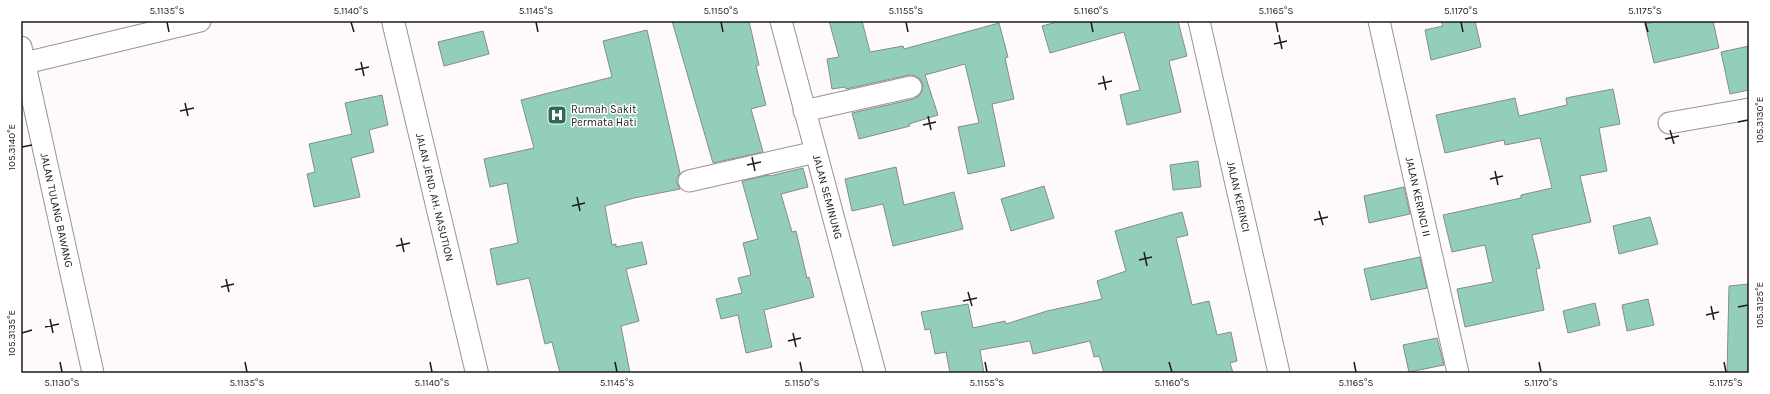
<svg xmlns="http://www.w3.org/2000/svg" width="1770" height="394" font-family="Karla,sans-serif">
	<style>
		.building { fill: #93ceb9; stroke: #838e89 }
		.lines { fill: none; stroke-linecap: round; stroke-linejoin: round }
		.street-casing { stroke: #9c9296; stroke-width: 23 }
		.highway-casing { stroke: #9c9296; stroke-width: 24 }
		.street { stroke: #fff; stroke-width: 21 }
		.highway { stroke: #fff; stroke-width: 22 }
		.ticks { fill: none; stroke: #1e1a1c; stroke-width: 1.5 }
		.labels { text-anchor: middle; dominant-baseline: central; stroke-width: 3; stroke-linejoin: round; paint-order: stroke }
		.poi-label { font-size: 11px; fill: #1e1a1c; stroke: #fff; text-anchor: start }
		.street-label { font-size: 11px; fill: #1e1a1c; stroke: #fff }
		.neatline { fill: none; stroke: #1e1a1c; stroke-width: 1.5 }
		.ticks-label { font-size: 10px; text-anchor: middle; fill: #1e1a1c }
	</style>
	<rect width="100%" height="100%" fill="#fefafc"/>
	<g class="building">
		<path d="M672 21H749L759 65 756 66 766 105 751 109 763 152 713 163Z"/>
		<path d="M829 21H862L870 52 903 46 904 49 999 23 1008 57 1005 58 1014 99 992 104 1005 166 968 174 958 127 979 123 965 64 925 75 938 115 909 124 910 126 859 139 852 113 914 99 919 96 922 91 923 84 920 79 915 76 909 75 846 89 845 87 832 89 827 59 839 57Z"/>
		<path d="M1061 21H1178L1187 56 1169 61 1181 112 1127 125 1120 95 1140 90 1124 32 1050 53 1042 26Z"/>
		<path d="M1441 21H1475L1481 47 1431 60 1425 30 1443 26Z"/>
		<path d="M1660 21H1713L1719 48 1654 63 1645 24Z"/>
		<path d="M647 30 680 173 677 178V183L680 189 634 198 605 206 612 245 616 244V247L642 242 647 264 626 269 639 321 621 326 630 373H560L552 342 545 344 529 278 497 285 490 249 518 243 507 183 490 187 484 159 534 148 521 100 612 77 603 41Z"/>
		<path d="M483 31 489 54 444 66 438 42Z"/>
		<path d="M1749 46V90L1730 94 1721 52Z"/>
		<path d="M1613 89 1620 124 1599 128 1607 171 1580 176 1591 222 1532 235 1540 268 1536 269 1544 310 1465 327 1457 289 1493 282 1485 245 1452 252 1443 215 1521 198V195L1552 188 1540 138 1505 145 1504 140 1445 153 1436 115 1515 98 1519 116 1567 105 1566 98Z"/>
		<path d="M382 95 388 125 369 130 374 152 351 158 360 197 314 207 307 174 315 172 309 144 352 134 345 103Z"/>
		<path d="M1198 161 1201 187 1173 190 1170 165Z"/>
		<path d="M896 167 904 205 954 192 963 229 893 246 883 204 852 211 845 179Z"/>
		<path d="M803 168 808 187 781 194 792 232 796 231 807 278 809 277 814 297 764 310 772 347 746 353 738 315 721 319 716 299 742 293 738 278 751 275 743 243 758 239 742 181 769 175 770 176Z"/>
		<path d="M1044 186 1054 218 1011 231 1001 199Z"/>
		<path d="M1404 187 1410 214 1369 223 1364 196Z"/>
		<path d="M1182 212 1188 235 1176 238 1192 305 1209 301 1217 335 1231 332 1237 361 1230 363 1233 373H1104L1099 356 1094 357 1090 341 1033 354 1030 341 980 350 984 373H950L946 352 935 354 930 329 925 330 921 312 968 304 973 328 1005 321 1006 324 1047 311 1102 299 1097 281 1126 271 1115 231Z"/>
		<path d="M1650 217 1658 244 1619 254 1613 226Z"/>
		<path d="M1420 257 1427 288 1371 300 1364 269Z"/>
		<path d="M1749 284V373H1727L1729 286Z"/>
		<path d="M1648 299 1654 325 1627 331 1622 305Z"/>
		<path d="M1595 303 1600 325 1568 333 1563 311Z"/>
		<path d="M1437 338 1444 365 1409 372 1403 345Z"/>
	</g>
	<g class="lines">
		<defs>
			<g id="street">
				<path id="s1" d="M781 21 875 373"/>
				<path id="s2" d="M1199 21 1279 373"/>
				<path id="s3" d="M1379 21 1458 373"/>
				<path id="s4" d="M21 47 93 373"/>
				<path d="M21 64 200 21"/>
				<path d="M804 111 911 87"/>
				<path d="M1669 123 1749 109"/>
				<path d="M689 181 816 152"/>
			</g>
			<g id="highway">
				<path id="s5" d="M393 21 477 373"/>
			</g>
		</defs>
		<use href="#street" class="street-casing"/>
		<use href="#highway" class="highway-casing"/>
		<use href="#street" class="street"/>
		<use href="#highway" class="highway"/>
	</g>
	<path class="ticks" d="M167 22 169 32M351 22 354 32M536 22 538 32M721 22 723 32M906 22 908 32M1091 22 1093 32M1276 22 1278 32M1461 22 1463 32M1645 22 1648 32M1279 35 1282 49M1274 44 1287 41M361 62 364 76M355 70 369 67M1103 76 1106 90M1098 84 1112 81M185 103 188 116M180 111 194 108M928 116 931 130M1738 122 1748 120M923 125 936 122M1670 130 1674 144M1665 139 1679 136M22 147 32 145M752 157 755 171M747 165 761 162M1495 171 1498 185M1490 179 1503 176M577 197 580 211M572 206 585 203M1319 211 1323 225M1314 220 1328 217M401 238 404 252M396 246 410 243M1144 252 1147 266M1139 260 1152 257M226 279 229 292M221 287 234 284M968 292 972 306M963 301 977 298M1711 306 1714 320M1738 307 1748 305M1706 315 1719 312M50 319 53 333M45 327 59 324M22 333 32 330M793 333 796 347M788 341 801 338M60 362 62 372M245 362 247 372M430 362 432 372M615 362 617 372M800 362 802 372M985 362 987 372M1169 362 1172 372M1354 362 1356 372M1539 362 1541 372M1724 362 1726 372"/>
	<defs>
		<symbol id="hospital-square" viewBox="-11 -11 22 22"><rect x="-9" y="-9" width="18" height="18" rx="4" fill="#2e6c59" stroke="#fff"/><path d="M-5-5h3v3.5h4V-5h3V5h-3V1.5h-4V5h-3Z" fill="#fff"/></symbol>
	</defs>
	<g fill-rule="evenodd">
		<use href="#hospital-square" x="546" y="104" width="22" height="22"/>
	</g>
	<g class="labels">
		<g class="poi-label">
			<text x="571" y="109">Rumah Sakit<tspan x="571" dy="13">Permata Hati</tspan></text>
		</g>
		<g class="street-label">
			<text stroke="none"><textPath href="#s5" startOffset="181">JALAN JEND. AH. NASUTION</textPath></text>
			<text stroke="none"><textPath href="#s1" startOffset="182">JALAN SEMINUNG</textPath></text>
			<text stroke="none"><textPath href="#s2" startOffset="180">JALAN KERINCI</textPath></text>
			<text stroke="none"><textPath href="#s3" startOffset="180">JALAN KERINCI II</textPath></text>
			<text stroke="none"><textPath href="#s4" startOffset="167">JALAN TULANG BAWANG</textPath></text>
		</g>
	</g>
	<rect width="1770" height="394" fill="none" stroke="#ffffff" stroke-width="44"/>
	<rect x="22" y="22" width="1726" height="350" class="neatline"/>
	<g class="ticks-label">
		<text x="167" y="14">5.1135°S</text>
		<text x="351" y="14">5.1140°S</text>
		<text x="536" y="14">5.1145°S</text>
		<text x="721" y="14">5.1150°S</text>
		<text x="906" y="14">5.1155°S</text>
		<text x="1091" y="14">5.1160°S</text>
		<text x="1276" y="14">5.1165°S</text>
		<text x="1461" y="14">5.1170°S</text>
		<text x="1645" y="14">5.1175°S</text>
		<text transform="translate(1759 120) rotate(-90)" y="4">105.3130°E</text>
		<text transform="translate(11 147) rotate(-90)" y="4">105.3140°E</text>
		<text transform="translate(1759 305) rotate(-90)" y="4">105.3125°E</text>
		<text transform="translate(11 333) rotate(-90)" y="4">105.3135°E</text>
		<text x="62" y="386">5.1130°S</text>
		<text x="247" y="386">5.1135°S</text>
		<text x="432" y="386">5.1140°S</text>
		<text x="617" y="386">5.1145°S</text>
		<text x="802" y="386">5.1150°S</text>
		<text x="987" y="386">5.1155°S</text>
		<text x="1172" y="386">5.1160°S</text>
		<text x="1356" y="386">5.1165°S</text>
		<text x="1541" y="386">5.1170°S</text>
		<text x="1726" y="386">5.1175°S</text>
	</g>
</svg>
